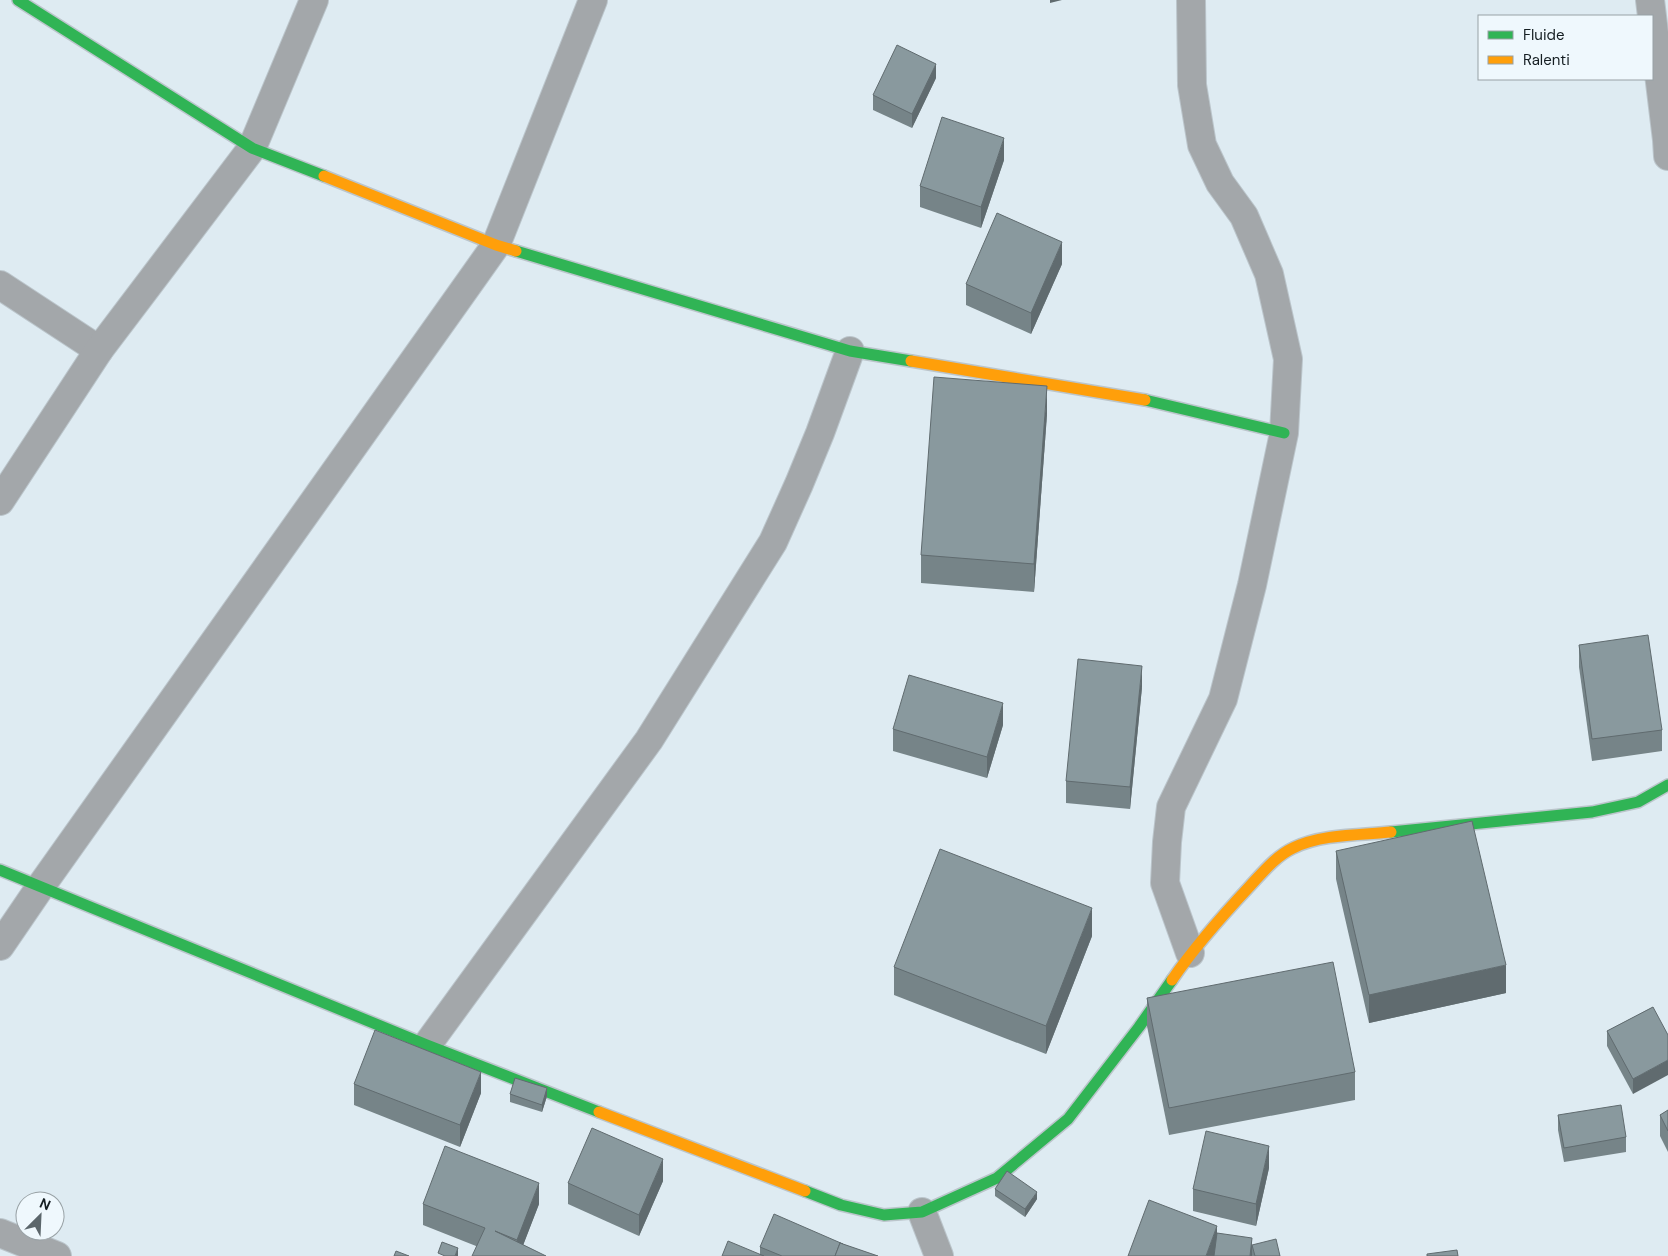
<svg xmlns="http://www.w3.org/2000/svg" width="1668" height="1256" font-family="'DM Sans',sans-serif">
	<style>
		.lines { fill: none; stroke-linecap: round; stroke-linejoin: round }
		.street-casing { stroke: #bbc5cb; stroke-width: 30 }
		.fast-casing { stroke: #bbc5cb; stroke-width: 14 }
		.slow-casing { stroke: #bbc5cb; stroke-width: 14 }
		.street { stroke: #a3a7aa; stroke-width: 28 }
		.fast { stroke: #30b455; stroke-width: 11 }
		.slow { stroke: #ff9f0a; stroke-width: 11 }
		.wall { fill: #768488 }
		.shaded-wall { fill: #606b6f }
		.building { fill: #89999e; stroke: #606b6f }
	</style>
	<rect width="100%" height="100%" fill="#deebf2"/>
	<g class="lines">
		<defs>
			<g id="street">
				<path d="M1650 0 1667 140 1668 156"/>
				<path d="M0 285 99 350"/>
				<path d="M0 501 99 350 252 148 314 0"/>
				<path d="M0 946 41 886 496 245 593 0"/>
				<path d="M1190 953 1165 883 1167 842 1171 807 1223 699 1252 585 1284 433 1288 359 1269 274 1244 216 1220 183 1202 145 1192 85 1191 0"/>
				<path d="M427 1045 649 740 773 542 799 484 820 433 850 351"/>
				<path d="M922 1212 939 1256"/>
				<path d="M0 1233 57 1256"/>
			</g>
			<g id="fast">
				<path d="M18 0 252 148 324 176"/>
				<path d="M516 251 850 351 911 361"/>
				<path d="M1145 400 1284 433"/>
				<path d="M1391 832 1592 812 1638 802 1668 785"/>
				<path d="M0 870 427 1045 599 1112"/>
				<path d="M805 1191 841 1205 884 1215 922 1212 997 1178 1068 1119 1139 1027 1172 980"/>
			</g>
			<g id="slow">
				<path d="M324 176 496 245 516 251"/>
				<path d="M911 361 1145 400"/>
				<path d="M1172 980C1195 946 1222 916 1250 886 1263 872 1276 856 1293 848 1321 834 1361 835 1391 832"/>
				<path d="M599 1112 805 1191"/>
			</g>
		</defs>
		<use href="#street" class="street-casing"/>
		<use href="#fast" class="fast-casing"/>
		<use href="#slow" class="slow-casing"/>
		<use href="#street" class="street"/>
		<use href="#fast" class="fast"/>
		<use href="#slow" class="slow"/>
	</g>
	<g class="wall">
		<path d="M936 78 912 128 873 110V95Z"/>
		<path d="M1004 160 981 228 920 207V186Z"/>
		<path d="M1062 264 1031 334 966 305V284Z"/>
		<path d="M1047 414 1034 592 921 583V555Z"/>
		<path d="M1579 645 1662 730V751L1592 761 1579 667Z"/>
		<path d="M1142 687 1130 809 1066 803V781Z"/>
		<path d="M1003 725 987 778 893 751V729Z"/>
		<path d="M1336 851 1506 993 1369 1023 1336 879Z"/>
		<path d="M1092 936 1046 1054 894 995V967Z"/>
		<path d="M1147 998 1355 1072V1100L1169 1135 1147 1026Z"/>
		<path d="M1653 1007 1633 1094 1607 1046V1031Z"/>
		<path d="M354 1084 481 1093 460 1147 354 1105Z"/>
		<path d="M510 1094 547 1096 542 1112 510 1102Z"/>
		<path d="M1668 1110V1152L1660 1136V1115Z"/>
		<path d="M1558 1115 1626 1137V1152L1564 1162 1558 1130Z"/>
		<path d="M1269 1168 1256 1226 1193 1211V1189Z"/>
		<path d="M663 1181 639 1236 568 1204V1183Z"/>
		<path d="M995 1189 1037 1199 1025 1217 995 1196Z"/>
		<path d="M423 1204H539L523 1245 476 1246 423 1225Z"/>
		<path d="M1217 1233 1252 1245 1280 1256H1214Z"/>
		<path d="M843 1244 877 1256H722L760 1254V1247Z"/>
	</g>
	<g class="shaded-wall">
		<path d="M1050 0H1062L1050 3Z"/>
		<path d="M936 64V78L912 128V114Z"/>
		<path d="M1004 138V160L981 228V207Z"/>
		<path d="M1062 242V264L1031 334V313Z"/>
		<path d="M1047 386V414L1034 592V564Z"/>
		<path d="M1142 666V687L1130 809V787Z"/>
		<path d="M1003 703V725L987 778V757Z"/>
		<path d="M1092 908V936L1046 1054V1026Z"/>
		<path d="M1506 965V993L1369 1023V995Z"/>
		<path d="M1668 1060V1075L1633 1094V1079Z"/>
		<path d="M481 1072V1093L460 1147V1125Z"/>
		<path d="M547 1088V1096L542 1112V1105Z"/>
		<path d="M1269 1146V1168L1256 1226V1204Z"/>
		<path d="M663 1159V1181L639 1236V1215Z"/>
		<path d="M539 1183V1204L519 1256H517V1240Z"/>
		<path d="M1037 1192V1199L1025 1217V1209Z"/>
		<path d="M1217 1226V1248L1214 1256H1206Z"/>
		<path d="M1252 1238V1256H1250Z"/>
		<path d="M458 1248V1256H455Z"/>
	</g>
	<g class="building">
		<path d="M897 45 936 64 912 114 873 95Z"/>
		<path d="M942 117 1004 138 981 207 920 186Z"/>
		<path d="M997 213 1062 242 1031 313 966 284Z"/>
		<path d="M934 377 1047 386 1034 564 921 555Z"/>
		<path d="M1648 635 1662 730 1592 739 1579 645Z"/>
		<path d="M1078 659 1142 666 1130 787 1066 781Z"/>
		<path d="M909 675 1003 703 987 757 893 729Z"/>
		<path d="M1472 821 1506 965 1369 995 1336 851Z"/>
		<path d="M940 849 1092 908 1046 1026 894 967Z"/>
		<path d="M1333 962 1355 1072 1169 1108 1147 998Z"/>
		<path d="M1653 1007 1668 1035V1060L1633 1079 1607 1031Z"/>
		<path d="M375 1030 481 1072 460 1125 354 1084Z"/>
		<path d="M515 1078 547 1088 542 1105 510 1094Z"/>
		<path d="M1621 1105 1626 1137 1564 1148 1558 1115Z"/>
		<path d="M1668 1110V1131L1660 1115Z"/>
		<path d="M592 1128 663 1159 639 1215 568 1183Z"/>
		<path d="M1206 1131 1269 1146 1256 1204 1193 1189Z"/>
		<path d="M445 1146 539 1183 517 1240 495 1231 546 1256H472L485 1228 423 1204Z"/>
		<path d="M1007 1171 1037 1192 1025 1209 995 1189Z"/>
		<path d="M1149 1200 1217 1226 1206 1256H1128Z"/>
		<path d="M774 1214 843 1244 840 1243 835 1256H782L760 1247Z"/>
		<path d="M1217 1233 1252 1238 1250 1256H1214Z"/>
		<path d="M1276 1239 1280 1256H1255L1252 1245Z"/>
		<path d="M728 1241 764 1256H722Z"/>
		<path d="M442 1242 458 1248 455 1256H445L438 1253Z"/>
		<path d="M840 1243 878 1256H835Z"/>
		<path d="M1457 1250 1458 1256H1427V1254Z"/>
		<path d="M396 1251 409 1256H394Z"/>
	</g>
	<rect x="1478" y="15" width="175" height="65" fill="#eff8fd" stroke="#98a1a5"/>
	<rect x="1488" y="31" width="25" height="8" fill="#30b455" stroke="#98a1a5"/>
	<text x="1523" y="40" font-size="15" fill="#151e22">Fluide</text>
	<rect x="1488" y="56" width="25" height="8" fill="#ff9f0a" stroke="#98a1a5"/>
	<text x="1523" y="65" font-size="15" fill="#151e22">Ralenti</text>
	<g transform="translate(40 1216) rotate(24)"><circle r="24" fill="#eff8fd" stroke="#98a1a5"/>
	<path d="M0-4L9 19L0 12L-9 19Z" fill="#5b666b"/>
	<text y="-8" font-size="14" font-weight="bold" text-anchor="middle" fill="#151e22">N</text>
	</g>
</svg>
